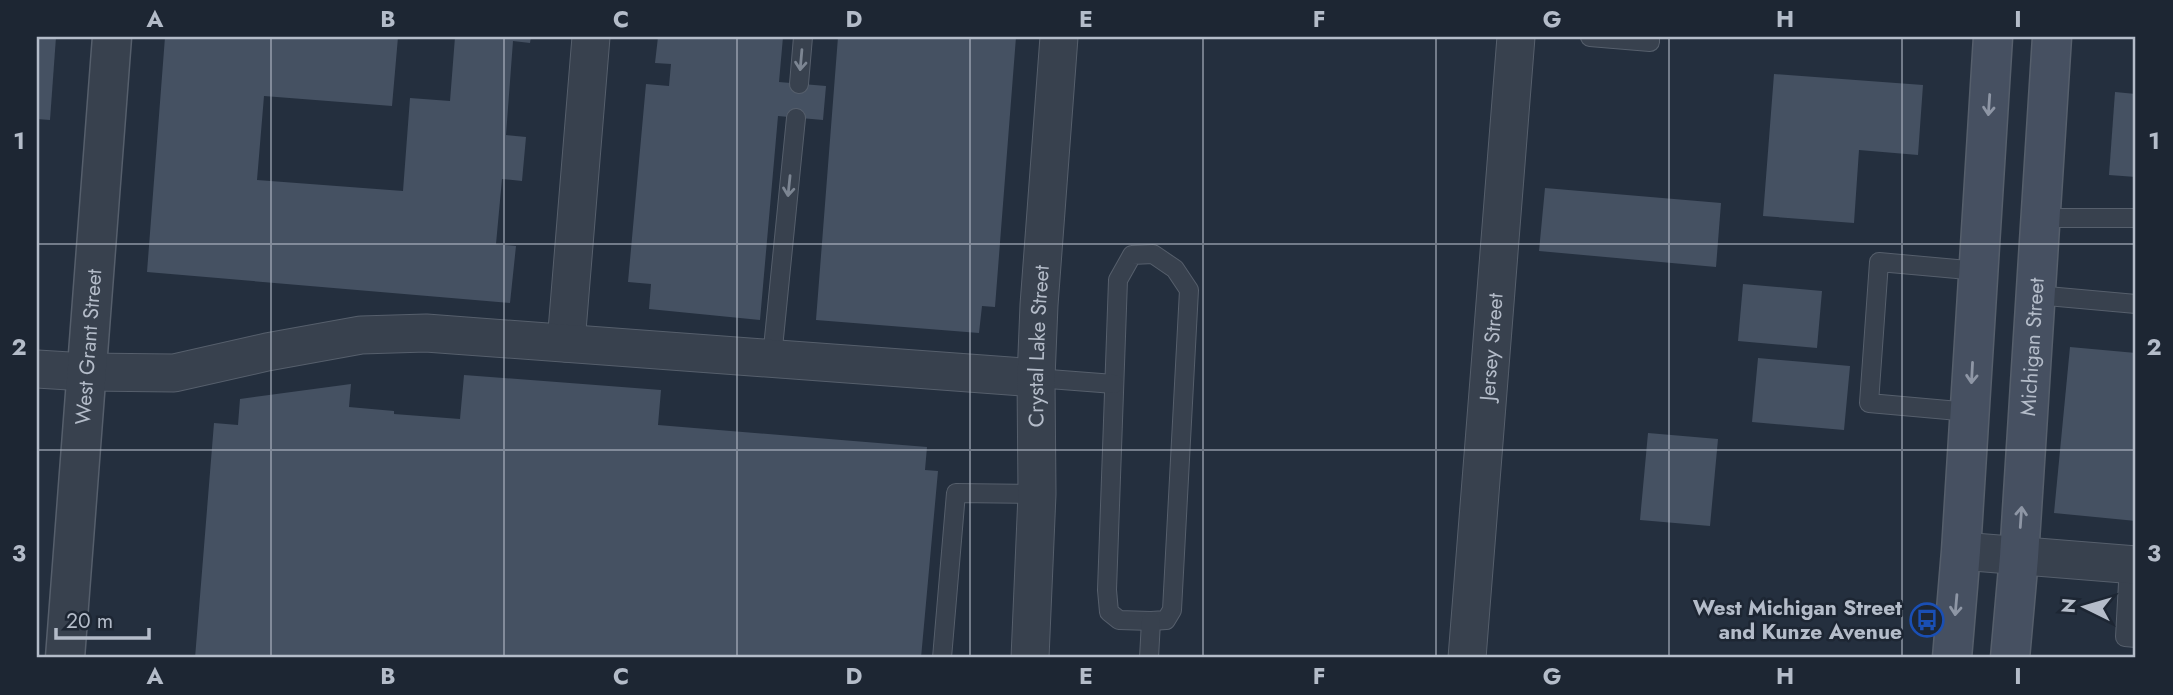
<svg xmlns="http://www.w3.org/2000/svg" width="2173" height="695" font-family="Jost,sans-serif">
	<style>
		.building { fill: #455162 }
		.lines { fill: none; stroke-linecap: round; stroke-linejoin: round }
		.service-casing { stroke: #565f6c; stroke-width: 20 }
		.minor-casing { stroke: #565f6c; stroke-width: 39 }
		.tertiary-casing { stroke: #565f6c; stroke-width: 41 }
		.secondary-casing { stroke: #565f6c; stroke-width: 41 }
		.service { stroke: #38414e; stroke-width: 18 }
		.minor { stroke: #38414e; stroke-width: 37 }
		.tertiary { stroke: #38414e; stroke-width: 38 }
		.secondary { stroke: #465061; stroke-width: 38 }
		.oneway { stroke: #7c8592 }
		.oneway2 { stroke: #8e96a5 }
		.grid { fill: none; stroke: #b4bcc9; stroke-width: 2; stroke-opacity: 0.55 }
		.labels { text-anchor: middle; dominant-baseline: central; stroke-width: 5; stroke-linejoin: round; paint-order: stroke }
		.street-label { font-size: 21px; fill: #b4bcc9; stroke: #1d2633 }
		.poi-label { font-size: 21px; font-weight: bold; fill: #b4bcc9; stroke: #1d2633; text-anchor: end }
		.neatline { fill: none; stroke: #b4bcc9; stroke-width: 2.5 }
		.grid-label { font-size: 23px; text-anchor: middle; font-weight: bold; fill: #b4bcc9 }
	</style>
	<rect width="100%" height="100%" fill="#242f3e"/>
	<g class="building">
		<path d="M37 37H56L50 120 37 119Z"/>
		<path d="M165 37H398L392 106 264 96 257 180 403 191 410 98 450 101 455 37H531L530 43 513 41 506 135 526 137 522 181 502 179 496 244 516 246 510 303 147 272Z"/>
		<path d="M658 37H783L779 82 826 86 823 120 778 116 760 320 649 309 651 284 628 282 646 84 669 86 671 64 655 63Z"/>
		<path d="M838 37H1016L995 307 982 306 979 333 816 320Z"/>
		<path d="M1774 74 1923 85 1918 155 1859 150 1854 223 1763 216Z"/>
		<path d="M2115 92 2136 94V177L2109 175Z"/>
		<path d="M1545 188 1721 203 1716 267 1539 251Z"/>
		<path d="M1743 284 1822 291 1817 348 1738 341Z"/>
		<path d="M2070 347 2136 353V521L2054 513Z"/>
		<path d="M1758 358 1850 366 1844 430 1752 422Z"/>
		<path d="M464 375 661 390 658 425 927 447 925 470 938 471 921 658H195L214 423 238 425 240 399 351 384 349 407 394 411V414L460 419Z"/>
		<path d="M1648 433 1718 439 1710 526 1640 520Z"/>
	</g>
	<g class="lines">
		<defs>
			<g id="service">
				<path d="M1590 37 1650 42V37"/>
				<path d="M799 84 803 37"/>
				<path d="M2041 218H2136"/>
				<path d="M1153 254 1175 269 1189 290 1172 610 1166 620 1151 621 1119 620 1109 612 1107 590 1118 280 1132 255Z"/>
				<path d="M2036 295 2136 304"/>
				<path d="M772 358 796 118"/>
				<path d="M1036 378 1114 384"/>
				<path d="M1970 412 1869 403 1879 262 1979 271"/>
				<path d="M2129 565 2125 637 2136 638"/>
				<path d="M942 658 956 493 1037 494"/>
				<path d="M1149 658 1151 621"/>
			</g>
			<g id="minor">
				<path d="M566 343 591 37"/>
				<path d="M37 369 86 372 174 373 267 352 361 335 426 333 1036 378"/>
				<path d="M1961 551 2136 565"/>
				<path id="s1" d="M1030 658 1037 494 1036 378 1039 305 1059 37"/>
				<path id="s2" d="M1467 658 1516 37"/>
			</g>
			<g id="tertiary">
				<path id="s3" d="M65 658 112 37"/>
			</g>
			<g id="secondary">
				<path d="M1952 658 1961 551 1993 37"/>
				<path id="s4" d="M2010 658 2019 557 2052 37"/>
			</g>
		</defs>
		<use href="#service" class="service-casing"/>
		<use href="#minor" class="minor-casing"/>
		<use href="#tertiary" class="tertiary-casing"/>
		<use href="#secondary" class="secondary-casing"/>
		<use href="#service" class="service"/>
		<use href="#minor" class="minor"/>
		<use href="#tertiary" class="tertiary"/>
		<use href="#secondary" class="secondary"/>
	</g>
	<defs><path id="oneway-shaft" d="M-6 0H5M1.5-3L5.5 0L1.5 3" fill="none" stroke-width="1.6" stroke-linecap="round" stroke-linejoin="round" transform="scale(1.75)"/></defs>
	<g class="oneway">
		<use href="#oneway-shaft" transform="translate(801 60) rotate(95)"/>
		<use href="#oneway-shaft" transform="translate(789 186) rotate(96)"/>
	</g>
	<g class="oneway2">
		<use href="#oneway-shaft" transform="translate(1989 105) rotate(94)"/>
		<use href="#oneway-shaft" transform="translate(1972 373) rotate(93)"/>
		<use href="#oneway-shaft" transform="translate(2021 517) rotate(-86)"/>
		<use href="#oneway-shaft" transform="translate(1956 605) rotate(95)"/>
	</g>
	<path class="grid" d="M271 37V658M504 37V658M737 37V658M970 37V658M1203 37V658M1436 37V658M1669 37V658M1902 37V658M37 244H2136M37 450H2136"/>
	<defs>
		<symbol id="bus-ring" viewBox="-11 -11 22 22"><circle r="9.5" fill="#1d2633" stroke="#1a4fb4" stroke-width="1.5"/><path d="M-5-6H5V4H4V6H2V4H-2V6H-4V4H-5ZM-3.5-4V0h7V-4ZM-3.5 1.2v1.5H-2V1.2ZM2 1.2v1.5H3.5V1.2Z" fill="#1a4fb4"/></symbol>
	</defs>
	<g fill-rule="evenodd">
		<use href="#bus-ring" x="1908" y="601" width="38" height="38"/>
	</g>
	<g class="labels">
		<g class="street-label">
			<text stroke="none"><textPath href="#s3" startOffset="312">West Grant Street</textPath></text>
			<text stroke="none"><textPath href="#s1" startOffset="312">Crystal Lake Street</textPath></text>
			<text stroke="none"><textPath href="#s2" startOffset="312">Jersey Street</textPath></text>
			<text stroke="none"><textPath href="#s4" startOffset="312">Michigan Street</textPath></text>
		</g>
		<g class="poi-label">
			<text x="1902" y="608">West Michigan Street<tspan x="1902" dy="24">and Kunze Avenue</tspan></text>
		</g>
	</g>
	<rect width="2173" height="695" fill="none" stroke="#1d2633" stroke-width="77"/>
	<g transform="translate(2085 607) rotate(275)" stroke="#1d2633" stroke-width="5" paint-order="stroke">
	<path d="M0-5L12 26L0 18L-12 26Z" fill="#b4bcc9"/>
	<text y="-10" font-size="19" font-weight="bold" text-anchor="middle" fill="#b4bcc9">N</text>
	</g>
	<path d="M56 628v10h93v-10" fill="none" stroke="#b4bcc9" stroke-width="3.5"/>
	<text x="66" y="628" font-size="21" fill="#b4bcc9" stroke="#1d2633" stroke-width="5" paint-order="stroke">20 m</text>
	<rect x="38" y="38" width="2096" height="618" class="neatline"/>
	<g class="grid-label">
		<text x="155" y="27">A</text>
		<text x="388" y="27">B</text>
		<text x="621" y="27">C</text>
		<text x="854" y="27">D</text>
		<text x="1086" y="27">E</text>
		<text x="1319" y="27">F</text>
		<text x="1552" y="27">G</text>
		<text x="1785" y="27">H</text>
		<text x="2018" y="27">I</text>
		<text x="19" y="149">1</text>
		<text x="2154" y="149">1</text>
		<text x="19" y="355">2</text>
		<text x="2154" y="355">2</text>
		<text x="19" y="561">3</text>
		<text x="2154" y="561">3</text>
		<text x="155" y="684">A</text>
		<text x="388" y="684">B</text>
		<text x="621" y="684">C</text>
		<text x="854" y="684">D</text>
		<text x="1086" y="684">E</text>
		<text x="1319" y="684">F</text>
		<text x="1552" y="684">G</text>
		<text x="1785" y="684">H</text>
		<text x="2018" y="684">I</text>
	</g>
</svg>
